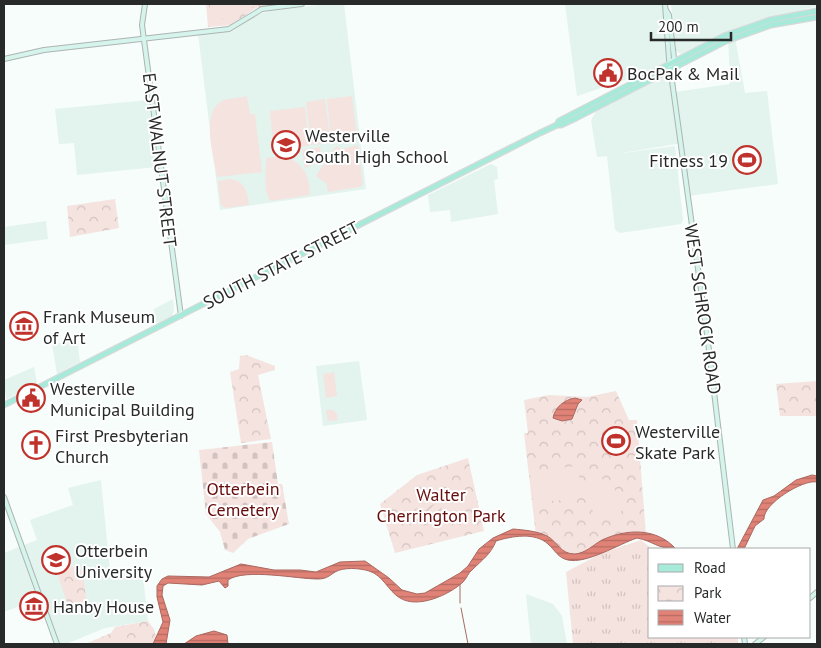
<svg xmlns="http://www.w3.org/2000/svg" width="821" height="648" font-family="'PT Sans',sans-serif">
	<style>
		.built { fill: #e3f3ee }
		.grass { fill: url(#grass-tufts) }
		.cemetery { fill: url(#cemetery-stones) }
		.park { fill: url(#park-crowns) }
		.garden { fill: url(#garden-furrows) }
		.pitch { fill: #f5e3e0 }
		.water { fill: url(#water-rules); stroke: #aa6860 }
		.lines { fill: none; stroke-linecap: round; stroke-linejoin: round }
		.stream { stroke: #aa6860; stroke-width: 1 }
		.secondary-casing { stroke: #aeb4b2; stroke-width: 6 }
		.primary-casing { stroke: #d8d9d9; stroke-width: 7 }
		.secondary { stroke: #d4f4ec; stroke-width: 4 }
		.primary { stroke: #a8eada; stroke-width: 4.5 }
		.labels { text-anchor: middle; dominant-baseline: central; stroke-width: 4; stroke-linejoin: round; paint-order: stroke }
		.poi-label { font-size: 18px; fill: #282a2a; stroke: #fff; text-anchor: start }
		.street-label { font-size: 18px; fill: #282a2a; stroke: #fff }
		.park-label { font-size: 18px; fill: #640d0c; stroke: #fff }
	</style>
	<defs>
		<pattern id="grass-tufts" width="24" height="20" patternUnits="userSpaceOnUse" patternTransform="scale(1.25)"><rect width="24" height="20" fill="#f5e3e0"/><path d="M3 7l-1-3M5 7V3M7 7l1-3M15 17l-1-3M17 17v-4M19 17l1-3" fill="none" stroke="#d2c3c0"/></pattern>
		<pattern id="cemetery-stones" width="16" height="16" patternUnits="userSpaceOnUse" patternTransform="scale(1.25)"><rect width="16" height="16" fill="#f5e3e0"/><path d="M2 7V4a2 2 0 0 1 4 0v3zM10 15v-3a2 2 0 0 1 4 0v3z" fill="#d2c3c0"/></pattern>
		<pattern id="park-crowns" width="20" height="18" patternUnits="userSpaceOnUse" patternTransform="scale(1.25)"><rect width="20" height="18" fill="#f5e3e0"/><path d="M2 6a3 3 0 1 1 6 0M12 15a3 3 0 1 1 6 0" fill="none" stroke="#d2c3c0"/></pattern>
		<pattern id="garden-furrows" width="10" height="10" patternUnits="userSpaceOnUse" patternTransform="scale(1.25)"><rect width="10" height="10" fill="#f5e3e0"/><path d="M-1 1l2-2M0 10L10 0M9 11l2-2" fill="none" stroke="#d2c3c0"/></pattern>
		<pattern id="water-rules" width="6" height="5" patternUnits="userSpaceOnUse" patternTransform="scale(1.25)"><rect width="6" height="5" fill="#e18277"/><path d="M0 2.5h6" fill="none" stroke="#b66b62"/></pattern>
	</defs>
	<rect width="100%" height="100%" fill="#f6fdfb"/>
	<g class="built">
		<path d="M326 4H344L366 189 220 210 198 34 233 30 257 15 270 11Z"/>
		<path d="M565 4H665L675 92 730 84 728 35 734 32 745 93 767 91 778 184 688 196 682 143 616 154 675 146 683 220 681 224 620 233 615 230 607 156 597 157 591 120 603 99 667 66 577 96Z"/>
		<path d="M671 4H817V6L745 25 681 54 676 51Z"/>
		<path d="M149 100 156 167 77 175 74 143 59 144 55 109Z"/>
		<path d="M491 164 497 167 498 179 494 180 498 214 451 222 450 210 430 212 428 195Z"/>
		<path d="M46 221 48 239 4 245V227Z"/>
		<path d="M173 299 174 310 172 317 156 323 154 309Z"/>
		<path d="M77 340 80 362 57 374 52 344Z"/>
		<path d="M359 361 367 420 323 426 316 366Z"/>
		<path d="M34 367 37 384 6 399 4 380Z"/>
		<path d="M101 480 110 571 142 567 148 621 105 628 66 644H59L42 598 4 612V553L37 540 30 520 73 505 68 488Z"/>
		<path d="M526 594 553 604 562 616 567 644H531Z"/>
	</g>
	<path class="grass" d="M641 540 652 549H650V637H738V644H573L566 572 602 553Z"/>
	<path class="cemetery" d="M272 442 278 484H282L289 524 248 539 233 553 225 550 220 532 206 514 199 450Z"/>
	<g class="park">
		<path d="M206 4H281L256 8 231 25 208 27Z"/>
		<path d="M115 199 119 228 70 237 67 206Z"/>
		<path d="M246 355 275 366V370L258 375 271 439 241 443 230 372 239 369 240 356Z"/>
		<path d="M817 381V416H780L776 384Z"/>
		<path d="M616 391 629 420H637L646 535C627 541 577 562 560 554 551 550 550 541 536 536L524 433H528L524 400 549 395 587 397Z"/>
		<path d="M468 458 484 531 395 553 380 504 417 475Z"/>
		<path d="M74 566 83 571 87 608 71 614 57 573Z"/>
		<path d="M148 621 154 629 158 644H85L111 633 115 627Z"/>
	</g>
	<g class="garden">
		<path d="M440 503 442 511 416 517 414 509Z"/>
		<path d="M443 514 444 521 418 527 416 519Z"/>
	</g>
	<g class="pitch">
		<path d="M210 4H256V5L237 17 211 20Z"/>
		<path d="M247 96 250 114H255L262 172 217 177C214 158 199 110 224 100 230 98 240 98 247 96Z"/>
		<path d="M352 96 357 136 331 139 327 99Z"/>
		<path d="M325 99 331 143 311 145 306 102Z"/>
		<path d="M305 107 309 146 286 148 285 144 273 145 270 111Z"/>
		<path d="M358 145 363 184 360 187 328 192 327 184 316 176 336 146 342 149Z"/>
		<path d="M320 147 321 154 317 163 305 168 302 150Z"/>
		<path d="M284 156C303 163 310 175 310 195L271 201C262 192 267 170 266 158Z"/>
		<path d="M230 179C245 181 247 191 249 205L225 208 221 205 218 181Z"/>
		<path d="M334 372 337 396 326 398 323 374Z"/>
		<path d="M326 410H333L337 414 338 420 328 421Z"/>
		<path d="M613 431H623L619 444 622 447 619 452 612 450 613 446 610 444Z"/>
		<path d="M578 466 581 498 533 503 530 471Z"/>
		<path d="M602 479 610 481 624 505C621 518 608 521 596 517L587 499V485L590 482Z"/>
	</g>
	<g class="water">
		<path d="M575 398 582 400 578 404 572 419 562 421 553 418C555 407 564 400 575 398Z"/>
		<path d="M812 475 817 476V482C803 479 763 504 764 519L755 526 744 549H737L763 500 774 496 796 480Z"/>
		<path d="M513 529C524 530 537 531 547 536 558 542 560 554 575 554 586 553 593 545 602 540 626 529 656 527 676 549 658 549 653 541 637 538 619 544 587 564 568 560 558 558 555 550 548 544 535 532 512 536 496 541 491 554 482 560 472 570 468 573 467 578 463 582 449 595 418 609 400 598 388 591 383 575 369 571 360 568 343 567 335 572 329 576 326 579 318 579 297 579 245 568 228 580V586L225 588 219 581 202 585 168 583 163 586 162 595 170 620 166 644H153L163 622 157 597V586L162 579 168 576 209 577 241 564 274 570H300L316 572 340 562 365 561 389 578 402 590 417 594 425 593 460 573 468 566 479 549 493 538Z"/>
		<path d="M214 631 227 635 228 644H184L196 636Z"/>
	</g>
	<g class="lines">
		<g class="stream">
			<path d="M460 584V603"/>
			<path d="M461 608 468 644"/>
		</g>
		<defs>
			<g id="secondary">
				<path d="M145 4 142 25 181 316"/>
				<path d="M665 4 669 59 707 334 733 549"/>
				<path d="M666 10 669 15 674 58 671 64"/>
				<path d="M4 59 44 50 229 29 262 9 302 4"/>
				<path d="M4 497 57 644"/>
				<path d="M810 598 817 592"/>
				<path d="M744 637 745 644"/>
				<path d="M755 644 764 637"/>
			</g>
			<g id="primary">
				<path d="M557 125H561L576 118 726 41 771 25 817 17"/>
				<path d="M4 405 540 133 557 125 559 121 724 36 770 20 817 11"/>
			</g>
		</defs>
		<use href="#secondary" class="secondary-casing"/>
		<use href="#primary" class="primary-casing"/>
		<use href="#secondary" class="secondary"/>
		<use href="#primary" class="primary"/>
	</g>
	<defs>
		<symbol id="civic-ring" viewBox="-11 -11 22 22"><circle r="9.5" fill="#fff" stroke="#c0322c" stroke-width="1.5"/><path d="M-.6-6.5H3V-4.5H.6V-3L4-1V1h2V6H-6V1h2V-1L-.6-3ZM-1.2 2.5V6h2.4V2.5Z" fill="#c0322c"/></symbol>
		<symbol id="school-ring" viewBox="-11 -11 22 22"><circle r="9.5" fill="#fff" stroke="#c0322c" stroke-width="1.5"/><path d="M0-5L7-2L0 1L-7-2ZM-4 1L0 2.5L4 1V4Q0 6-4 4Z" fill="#c0322c"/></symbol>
		<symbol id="stadium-ring" viewBox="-11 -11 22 22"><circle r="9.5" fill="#fff" stroke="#c0322c" stroke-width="1.5"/><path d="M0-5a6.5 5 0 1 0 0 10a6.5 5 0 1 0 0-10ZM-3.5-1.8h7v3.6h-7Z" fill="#c0322c"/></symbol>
		<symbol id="museum-ring" viewBox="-11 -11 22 22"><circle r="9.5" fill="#fff" stroke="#c0322c" stroke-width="1.5"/><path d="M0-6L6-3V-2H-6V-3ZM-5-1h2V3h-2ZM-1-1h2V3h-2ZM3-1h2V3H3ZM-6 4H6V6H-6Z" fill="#c0322c"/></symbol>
		<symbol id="church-ring" viewBox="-11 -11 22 22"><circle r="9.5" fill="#fff" stroke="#c0322c" stroke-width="1.5"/><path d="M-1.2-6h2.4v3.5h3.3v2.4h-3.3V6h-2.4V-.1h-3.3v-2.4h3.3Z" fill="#c0322c"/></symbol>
		<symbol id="university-ring" viewBox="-11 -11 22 22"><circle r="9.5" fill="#fff" stroke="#c0322c" stroke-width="1.5"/><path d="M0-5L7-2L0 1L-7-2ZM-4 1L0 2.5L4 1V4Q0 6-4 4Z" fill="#c0322c"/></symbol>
	</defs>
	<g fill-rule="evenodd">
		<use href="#civic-ring" x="592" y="57" width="32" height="32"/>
		<use href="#school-ring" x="270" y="129" width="32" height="32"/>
		<use href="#stadium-ring" x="731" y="144" width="32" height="32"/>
		<use href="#museum-ring" x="8" y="310" width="32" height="32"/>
		<use href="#civic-ring" x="15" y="382" width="32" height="32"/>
		<use href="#stadium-ring" x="600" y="425" width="32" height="32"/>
		<use href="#church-ring" x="20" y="429" width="32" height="32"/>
		<use href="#university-ring" x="40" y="544" width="32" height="32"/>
		<use href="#museum-ring" x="18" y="590" width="32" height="32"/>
	</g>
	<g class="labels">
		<g class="poi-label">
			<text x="627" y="73">BocPak &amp; Mail</text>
			<text x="305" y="135">Westerville<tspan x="305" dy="21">South High School</tspan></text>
			<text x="728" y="160" text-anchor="end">Fitness 19</text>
			<text x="43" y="316">Frank Museum<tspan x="43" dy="21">of Art</tspan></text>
			<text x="50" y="388">Westerville<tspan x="50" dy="21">Municipal Building</tspan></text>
			<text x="635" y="431">Westerville<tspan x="635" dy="21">Skate Park</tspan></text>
			<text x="55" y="435">First Presbyterian<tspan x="55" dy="21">Church</tspan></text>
			<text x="75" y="550">Otterbein<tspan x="75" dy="21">University</tspan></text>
			<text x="53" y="606">Hanby House</text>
		</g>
		<g class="street-label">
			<text transform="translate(160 160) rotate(83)">EAST WALNUT STREET</text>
			<text transform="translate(281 265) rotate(-27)">SOUTH STATE STREET</text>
			<text transform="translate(703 309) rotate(82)">WEST SCHROCK ROAD</text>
		</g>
		<g class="park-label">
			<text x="243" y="488">Otterbein<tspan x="243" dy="21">Cemetery</tspan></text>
			<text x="441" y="494">Walter<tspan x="441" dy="21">Cherrington Park</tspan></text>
		</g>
	</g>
	<rect width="821" height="648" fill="none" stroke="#282a2a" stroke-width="10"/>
	<rect x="648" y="548" width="162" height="90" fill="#ffffff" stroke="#a9aaaa"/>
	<rect x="658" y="564" width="25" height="8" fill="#a8eada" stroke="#a9aaaa"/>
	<text x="694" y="573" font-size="15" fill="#282a2a">Road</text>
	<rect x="658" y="586" width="25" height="15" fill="url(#park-crowns)" stroke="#a9aaaa"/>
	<text x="694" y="598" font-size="15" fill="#282a2a">Park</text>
	<rect x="658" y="610" width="25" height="15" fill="url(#water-rules)" stroke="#a9aaaa"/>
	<text x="694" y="623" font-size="15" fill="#282a2a">Water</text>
	<path d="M651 32v8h80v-8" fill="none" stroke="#282a2a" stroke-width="2.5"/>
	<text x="658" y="32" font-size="15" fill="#282a2a" stroke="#ffffff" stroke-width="4" paint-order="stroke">200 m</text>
</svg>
